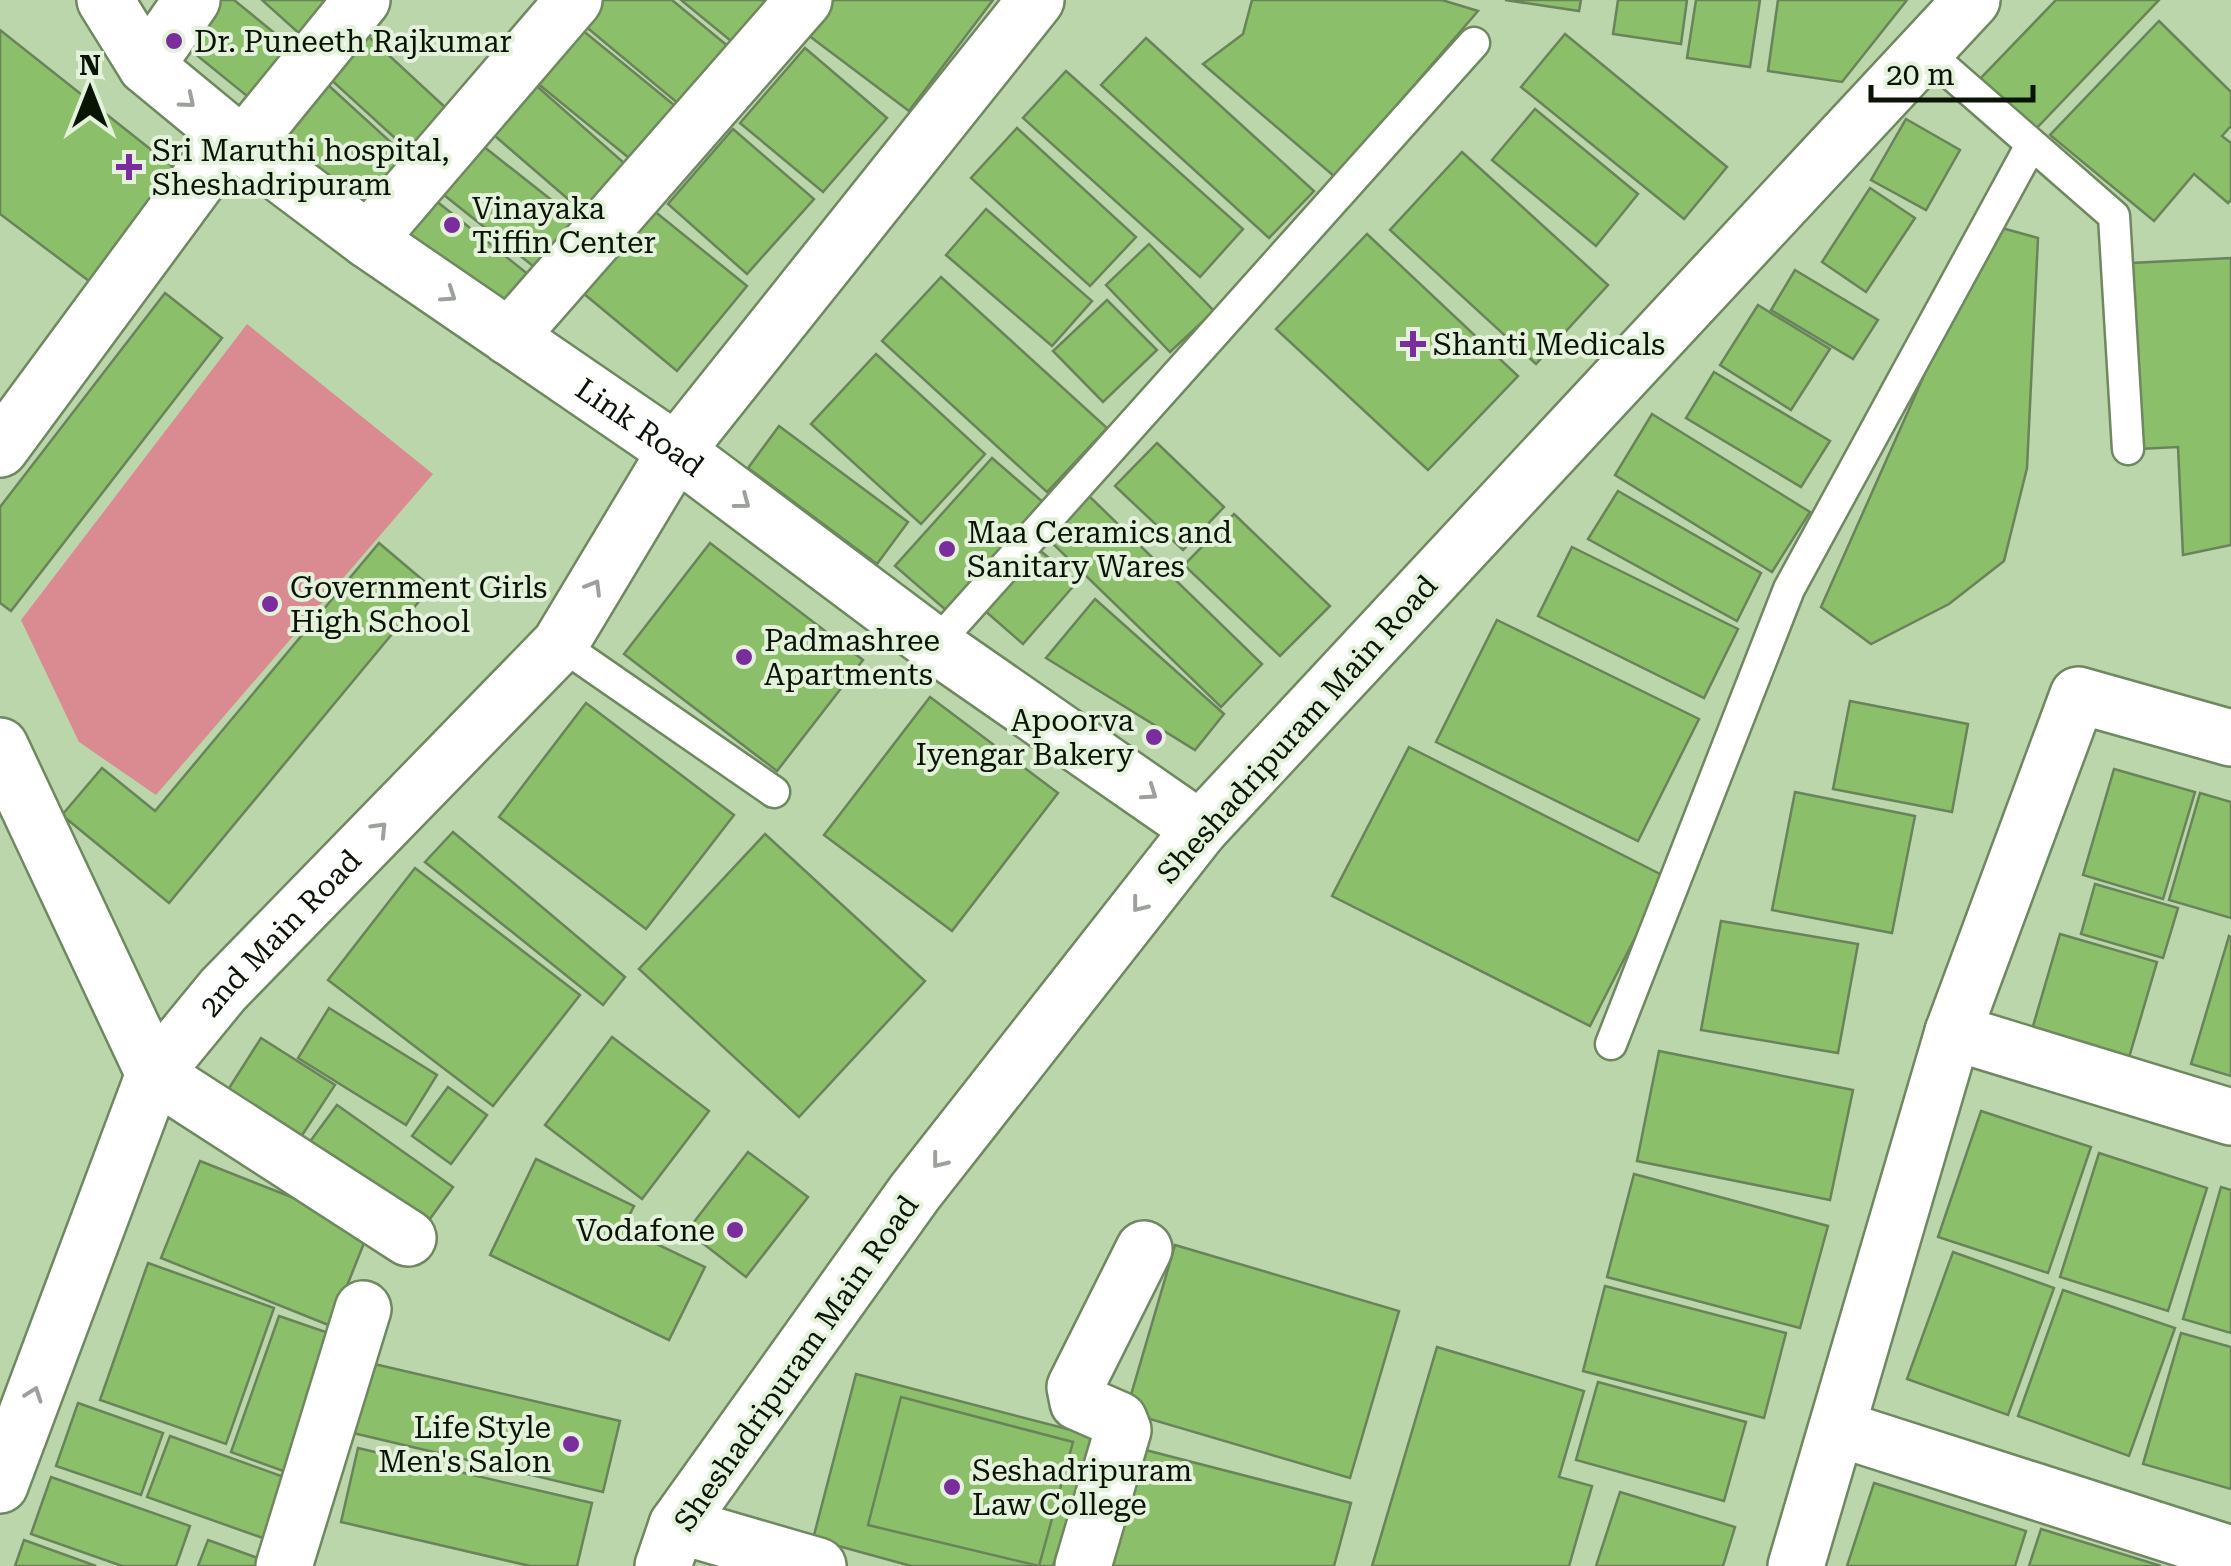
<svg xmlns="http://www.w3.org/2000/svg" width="2231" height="1566" font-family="'Roboto Serif',serif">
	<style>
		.green { fill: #da8b92 }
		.building { fill: #8bbf69; stroke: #69835a; stroke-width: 2.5 }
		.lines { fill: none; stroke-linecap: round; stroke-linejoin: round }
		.service-casing { stroke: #6e885f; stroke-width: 35 }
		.minor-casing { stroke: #6e885f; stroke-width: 60 }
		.tertiary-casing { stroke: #6e885f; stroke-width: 60 }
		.primary-casing { stroke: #6e885f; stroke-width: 60 }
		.service { stroke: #fff; stroke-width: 30 }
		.minor { stroke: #fff; stroke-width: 55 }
		.tertiary { stroke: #fff; stroke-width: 55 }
		.primary { stroke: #fff; stroke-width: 55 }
		.oneway { stroke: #9da19b }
		.poi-dot { fill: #7c2d9d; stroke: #e4f2db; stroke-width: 4 }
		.labels { text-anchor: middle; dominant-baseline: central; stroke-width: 8; stroke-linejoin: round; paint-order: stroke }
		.poi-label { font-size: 30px; fill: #0a1405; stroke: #e4f2db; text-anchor: start }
		.street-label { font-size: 30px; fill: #0a1405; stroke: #e4f2db }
	</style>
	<rect width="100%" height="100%" fill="#bad6aa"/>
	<path class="green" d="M247 324 433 474 156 795 79 742 21 620Z"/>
	<g class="building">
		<path d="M219 0H234L310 62 268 113 183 44Z"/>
		<path d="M262 0H353L312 45Z"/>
		<path d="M595 0H672L741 57 692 115 578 20Z"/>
		<path d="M681 0H788L748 55Z"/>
		<path d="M834 0H993L909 111 808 35Z"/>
		<path d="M1252 0H1442L1478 11 1335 177 1203 64 1243 34Z"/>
		<path d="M1505 0H1581L1579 11Z"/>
		<path d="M1618 0H1687L1681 44 1613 34Z"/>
		<path d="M1696 0H1760L1750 67 1687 58Z"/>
		<path d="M1778 0H1907L1842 82 1768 71Z"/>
		<path d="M2056 0H2159L2032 133 1978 81Z"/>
		<path d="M2159 21 2231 92V126L2222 136 2231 143V200L2228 203 2194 174 2154 221 2050 135Z"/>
		<path d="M355 24 446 108 408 150 316 66Z"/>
		<path d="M576 25 685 114 640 167 531 78Z"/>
		<path d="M0 30 178 171 93 284 0 214Z"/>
		<path d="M1565 34 1727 167 1684 219 1521 87Z"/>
		<path d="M1146 38 1314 191 1269 238 1101 85Z"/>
		<path d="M805 48 887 118 823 192 740 123Z"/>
		<path d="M1066 71 1243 229 1200 277 1023 118Z"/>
		<path d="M316 74 407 157 359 210 268 126Z"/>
		<path d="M531 81 632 170 590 218 488 130Z"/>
		<path d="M1535 109 1638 194 1596 246 1492 160Z"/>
		<path d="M1906 119 1960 150 1926 210 1871 180Z"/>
		<path d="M1017 128 1136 237 1090 286 971 178Z"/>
		<path d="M733 129 814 199 747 274 668 204Z"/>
		<path d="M478 142 583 225 543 274 439 191Z"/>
		<path d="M1462 152 1608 285 1536 364 1390 230Z"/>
		<path d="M1870 188 1915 218 1866 292 1822 262Z"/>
		<path d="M435 200 534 279 500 321 400 242Z"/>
		<path d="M986 209 1092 301 1052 346 946 255Z"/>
		<path d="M653 210 747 286 677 371 583 293Z"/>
		<path d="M1991 225 2038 238 2027 468 2004 561 1949 604 1871 644 1821 607Z"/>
		<path d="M1367 234 1518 376 1428 470 1276 329Z"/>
		<path d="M1149 244 1214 311 1170 352 1106 285Z"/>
		<path d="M2231 258V545L2183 555 2178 447 2139 449 2131 263Z"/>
		<path d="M1795 270 1878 320 1853 359 1771 310Z"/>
		<path d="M941 277 1107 428 1047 492 882 341Z"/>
		<path d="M165 293 222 338 11 611 0 603V507Z"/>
		<path d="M1107 300 1157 350 1103 402 1053 351Z"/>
		<path d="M1758 305 1830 349 1791 410 1720 365Z"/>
		<path d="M876 354 985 454 921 524 811 424Z"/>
		<path d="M1714 372 1830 441 1801 487 1686 418Z"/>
		<path d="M1652 414 1810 512 1772 572 1615 475Z"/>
		<path d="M779 426 908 522 877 564 748 468Z"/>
		<path d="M1157 443 1224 507 1183 550 1115 486Z"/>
		<path d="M992 458 1044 503 947 611 895 566Z"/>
		<path d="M1618 491 1761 573 1737 621 1588 539Z"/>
		<path d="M1089 496 1262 664 1221 707 1047 538Z"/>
		<path d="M1234 514 1330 606 1280 656 1184 565Z"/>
		<path d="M379 543 431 587 169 903 62 815 102 768 155 811Z"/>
		<path d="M710 543 863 660 777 771 624 654Z"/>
		<path d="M1036 547 1077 582 1023 644 983 609Z"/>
		<path d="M1572 547 1738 629 1704 698 1538 616Z"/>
		<path d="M1095 599 1224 714 1195 750 1046 658Z"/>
		<path d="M1497 620 1699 719 1638 841 1436 742Z"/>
		<path d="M930 697 1058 793 952 931 824 835Z"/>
		<path d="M1850 701 1968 724 1952 812 1833 789Z"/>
		<path d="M586 703 734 815 646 929 499 817Z"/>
		<path d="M1409 747 1666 877 1590 1026 1332 896Z"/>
		<path d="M2114 769 2195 792 2163 899 2083 875Z"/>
		<path d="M1795 792 1915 816 1892 933 1772 910Z"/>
		<path d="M2200 793 2231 802V918L2169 900Z"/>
		<path d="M453 832 625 977 603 1005 425 862Z"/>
		<path d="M765 834 925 981 799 1117 639 969Z"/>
		<path d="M415 868 580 995 493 1106 328 980Z"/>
		<path d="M2095 884 2178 908 2163 958 2081 934Z"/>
		<path d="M1721 921 1858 944 1838 1053 1701 1030Z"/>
		<path d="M2060 934 2157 962 2128 1061 2031 1033Z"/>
		<path d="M2229 936 2231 937V1076L2191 1064Z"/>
		<path d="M329 1008 437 1075 406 1125 298 1058Z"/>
		<path d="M612 1037 709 1111 642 1199 545 1125Z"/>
		<path d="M261 1038 335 1085 297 1143 224 1096Z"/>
		<path d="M1659 1051 1853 1090 1830 1200 1637 1161Z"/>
		<path d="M448 1087 487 1115 451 1164 412 1136Z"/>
		<path d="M337 1105 453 1187 422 1230 306 1147Z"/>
		<path d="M1981 1111 2091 1147 2048 1273 1938 1237Z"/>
		<path d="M748 1152 808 1197 746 1277 687 1231Z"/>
		<path d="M2099 1153 2207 1188 2168 1311 2060 1277Z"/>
		<path d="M536 1159 634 1206 623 1228 705 1267 669 1340 490 1255Z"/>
		<path d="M200 1161 370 1228 331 1326 161 1258Z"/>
		<path d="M1634 1174 1828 1226 1800 1328 1607 1277Z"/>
		<path d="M2221 1187 2231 1190V1333L2183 1319Z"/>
		<path d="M1175 1245 1399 1311 1350 1478 1126 1412Z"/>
		<path d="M1953 1252 2054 1288 2008 1415 1907 1379Z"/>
		<path d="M148 1263 274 1308 226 1444 100 1400Z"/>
		<path d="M1605 1286 1786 1333 1764 1418 1583 1371Z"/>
		<path d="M2063 1290 2175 1328 2129 1456 2018 1416Z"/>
		<path d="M279 1316 343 1338 294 1475 231 1452Z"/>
		<path d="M2181 1333 2231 1347V1489L2143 1464Z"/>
		<path d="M1437 1347 1584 1391 1559 1477 1592 1486 1569 1566H1372Z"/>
		<path d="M370 1363 620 1421 603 1492 353 1433Z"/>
		<path d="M856 1374 1094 1436 1053 1566H911L813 1539Z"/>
		<path d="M1598 1382 1746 1422 1724 1501 1576 1460Z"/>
		<path d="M901 1397 1073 1442 1039 1566 868 1525Z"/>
		<path d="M78 1403 163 1433 141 1495 56 1466Z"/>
		<path d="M170 1436 295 1481 274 1542 147 1497Z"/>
		<path d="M1130 1446 1351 1503 1334 1566H1098Z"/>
		<path d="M358 1448 592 1503 577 1566H530L341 1522Z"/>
		<path d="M51 1477 190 1526 176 1566H122L31 1534Z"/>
		<path d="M1874 1483 2026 1531 2015 1566H1847Z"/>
		<path d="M1620 1492 1735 1527 1723 1566H1596Z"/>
		<path d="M2041 1529 2161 1566H2029Z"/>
		<path d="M24 1540 96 1566H15Z"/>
		<path d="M208 1540 266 1561 264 1566H198Z"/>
	</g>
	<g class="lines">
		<defs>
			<g id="service">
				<path d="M1925 51 2114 216 2128 449"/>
				<path d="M560 644 774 792"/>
				<path d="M935 645 1474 43"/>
				<path d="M1611 1044 1789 589 2030 147"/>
			</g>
			<g id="minor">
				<path d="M146 66 192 0"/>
				<path d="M243 146 362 0"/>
				<path d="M368 240 574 0"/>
				<path d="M509 337 804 0"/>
				<path d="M676 451 1036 0"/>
				<path d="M1953 1032 2231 1117"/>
				<path d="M154 1074 408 1238"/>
				<path d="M1837 1428 2231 1554"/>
				<path d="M677 1525 818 1566"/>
				<path d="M284 1566 363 1309"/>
				<path d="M1083 1566 1123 1430 1119 1420 1078 1402 1075 1387 1144 1249"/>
				<path d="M1796 1566 1953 1032 2078 695 2231 738"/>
			</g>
			<g id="tertiary">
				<path d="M0 449 231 136"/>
				<path d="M0 746 154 1074"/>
				<path d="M1200 829 1972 0"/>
				<path id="s1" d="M0 1485 154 1074 223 990 560 644 676 451"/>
			</g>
			<g id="primary">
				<path id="s2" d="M105 0 146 66 243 146 368 240 676 451 935 645 1200 829 915 1192 677 1525 663 1566"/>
			</g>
		</defs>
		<use href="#service" class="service-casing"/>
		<use href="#minor" class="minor-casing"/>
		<use href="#tertiary" class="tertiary-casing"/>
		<use href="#primary" class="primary-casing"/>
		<use href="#service" class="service"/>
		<use href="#minor" class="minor"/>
		<use href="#tertiary" class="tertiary"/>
		<use href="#primary" class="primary"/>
	</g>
	<defs><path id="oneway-chevron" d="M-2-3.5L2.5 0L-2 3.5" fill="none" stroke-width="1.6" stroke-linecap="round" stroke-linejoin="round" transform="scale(2.5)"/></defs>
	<g class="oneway">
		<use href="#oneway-chevron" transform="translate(188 101) rotate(40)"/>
		<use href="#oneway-chevron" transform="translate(449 295) rotate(34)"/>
		<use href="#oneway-chevron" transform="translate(743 502) rotate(37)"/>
		<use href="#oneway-chevron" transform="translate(594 587) rotate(-59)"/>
		<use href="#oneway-chevron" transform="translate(1150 793) rotate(35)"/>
		<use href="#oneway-chevron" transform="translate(380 829) rotate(-46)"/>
		<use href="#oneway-chevron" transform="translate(1139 905) rotate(128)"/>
		<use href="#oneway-chevron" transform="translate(939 1161) rotate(128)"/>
		<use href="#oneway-chevron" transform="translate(34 1394) rotate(-70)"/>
	</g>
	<g class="poi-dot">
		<circle cx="174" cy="41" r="10"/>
		<path d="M124 152h10v10h10v10h-10v10h-10v-10h-10v-10h10z"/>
		<circle cx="452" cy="225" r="10"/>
		<path d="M1408 329h10v10h10v10h-10v10h-10v-10h-10v-10h10z"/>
		<circle cx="947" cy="549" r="10"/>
		<circle cx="270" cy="604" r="10"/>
		<circle cx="744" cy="657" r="10"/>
		<circle cx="1154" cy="737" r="10"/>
		<circle cx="735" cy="1230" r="10"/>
		<circle cx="571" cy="1444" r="10"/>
		<circle cx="952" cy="1487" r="10"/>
	</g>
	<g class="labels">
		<g class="poi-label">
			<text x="194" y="41">Dr. Puneeth Rajkumar</text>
			<text x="152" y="150">Sri Maruthi hospital,<tspan x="152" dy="34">Sheshadripuram</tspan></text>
			<text x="472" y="208">Vinayaka<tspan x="472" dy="34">Tiffin Center</tspan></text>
			<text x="1433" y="344">Shanti Medicals</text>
			<text x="967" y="532">Maa Ceramics and<tspan x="967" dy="34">Sanitary Wares</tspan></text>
			<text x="290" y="587">Government Girls<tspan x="290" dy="34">High School</tspan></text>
			<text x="764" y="640">Padmashree<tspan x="764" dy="34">Apartments</tspan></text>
			<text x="1134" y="720" text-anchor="end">Apoorva<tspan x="1134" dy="34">Iyengar Bakery</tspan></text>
			<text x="715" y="1230" text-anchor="end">Vodafone</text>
			<text x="551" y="1427" text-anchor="end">Life Style<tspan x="551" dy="34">Men's Salon</tspan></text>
			<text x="972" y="1470">Seshadripuram<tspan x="972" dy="34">Law College</tspan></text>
		</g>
		<g class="street-label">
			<text stroke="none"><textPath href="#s2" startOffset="690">Link Road</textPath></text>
			<text transform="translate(1297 729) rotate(-48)">Sheshadripuram Main Road</text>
			<text stroke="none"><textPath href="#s1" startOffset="628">2nd Main Road</textPath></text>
			<text transform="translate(796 1363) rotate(-55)">Sheshadripuram Main Road</text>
		</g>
	</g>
	<g transform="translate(90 90)" stroke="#e4f2db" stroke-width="8" paint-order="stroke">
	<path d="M0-8L18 38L0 25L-18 38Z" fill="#0a1405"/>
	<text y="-15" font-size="28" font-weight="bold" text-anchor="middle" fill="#0a1405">N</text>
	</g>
	<path d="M1871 85v15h162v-15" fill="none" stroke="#0a1405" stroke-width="5"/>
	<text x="1886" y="85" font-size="30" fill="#0a1405" stroke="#e4f2db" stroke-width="8" paint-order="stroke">20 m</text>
</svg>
